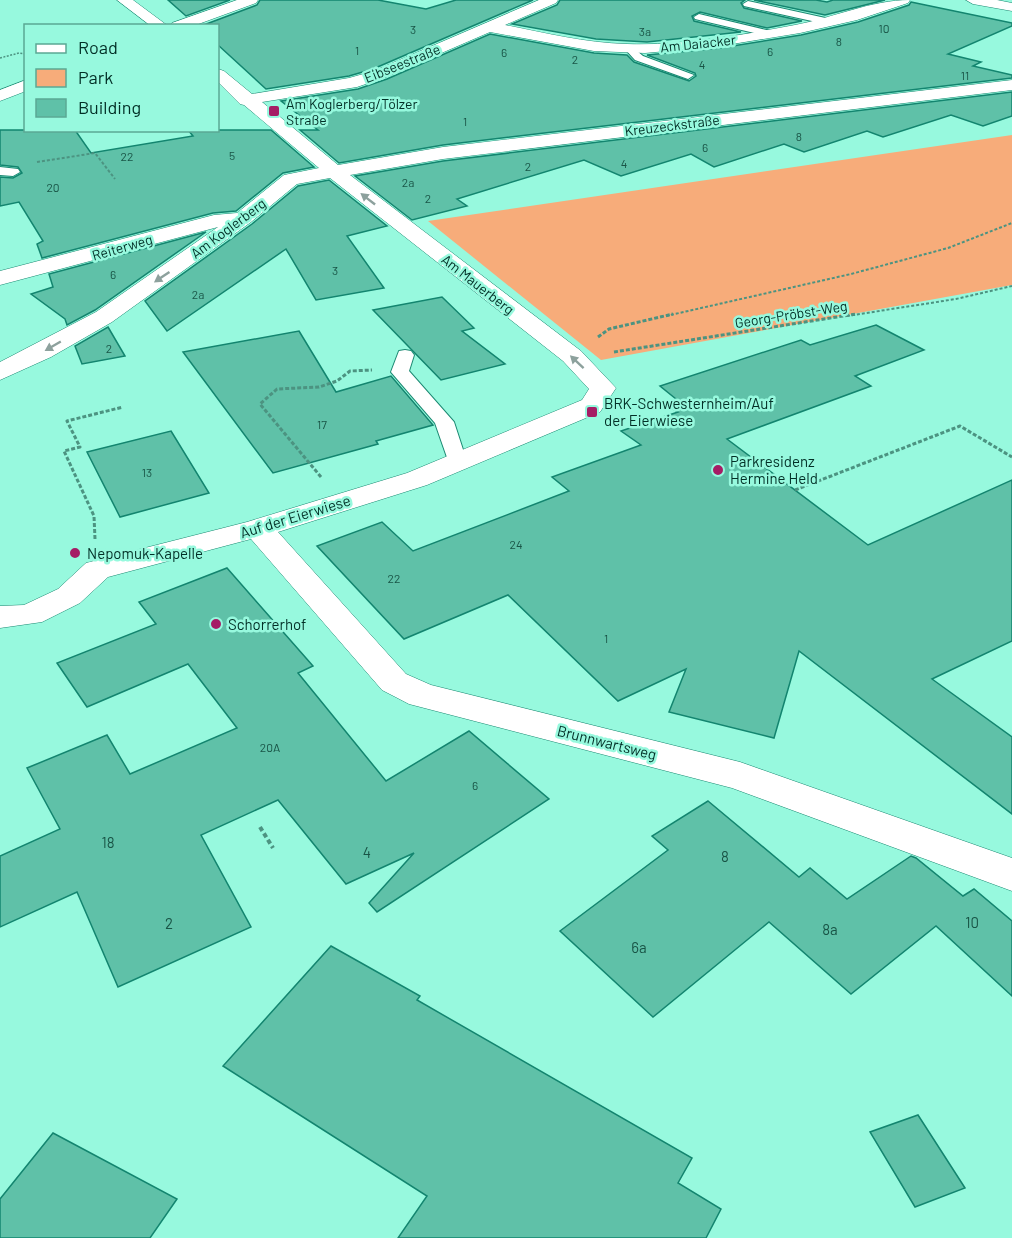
<svg xmlns="http://www.w3.org/2000/svg" width="1012" height="1238" font-family="Barlow,sans-serif">
	<style>
		.green { fill: #f7ac7a }
		.building { fill: #5fc1a8; stroke: #13856f; stroke-width: 1.5 }
		.lines { fill: none; stroke-linecap: round; stroke-linejoin: round }
		.lane-casing { stroke: #1b8972; stroke-width: 2 }
		.street-casing { stroke: #1b8972; stroke-width: 1 }
		.secondary-casing { stroke: #1b8972; stroke-width: 1 }
		.path-far3 { stroke: #4c9381; stroke-width: 1.5; stroke-dasharray: 2 1.5; stroke-linecap: butt }
		.path-far2 { stroke: #4c9381; stroke-width: 2; stroke-dasharray: 3 2; stroke-linecap: butt }
		.path-far1 { stroke: #4c9381; stroke-width: 3; stroke-dasharray: 4 2; stroke-linecap: butt }
		.path { stroke: #4c9381; stroke-width: 4; stroke-dasharray: 4.5 3; stroke-linecap: butt }
		.lane { fill: #fff; fill-rule: evenodd }
		.street { fill: #fff; fill-rule: evenodd }
		.secondary { fill: #fff; fill-rule: evenodd }
		.oneway { fill: #8da19d }
		.poi-dot { fill: #a51d65; stroke: #97f9de; stroke-width: 2 }
		.labels { text-anchor: middle; dominant-baseline: central; stroke-width: 5; stroke-linejoin: round; paint-order: stroke }
		.number-label { font-size: 12px; fill: #195446 }
		.far-street-label { font-size: 14px; fill: #022f26; stroke: #97f9de }
		.far-poi-label { font-size: 14px; fill: #022f26; stroke: #97f9de; text-anchor: start }
		.poi-label { font-size: 15px; fill: #022f26; stroke: #97f9de; text-anchor: start }
		.street-label { font-size: 15px; fill: #022f26; stroke: #97f9de }
		.near-number-label { font-size: 15px; fill: #195446 }
	</style>
	<rect width="100%" height="100%" fill="#97f9de"/>
	<path class="green" d="M1012 135V285L601 360 428 221Z"/>
	<g class="building">
		<path d="M168 0H230L186 16Z"/>
		<path d="M260 0H378L426 9 456 0H533L373 69 349 76 266 89 218 45V26H201L257 5Z"/>
		<path d="M560 0H745L741 3 744 8 802 21 767 28 700 12 692 16 694 21 741 32 647 42 596 39 512 24 557 5Z"/>
		<path d="M754 0H816L827 2 833 0H885L825 15Z"/>
		<path d="M911 2 1012 23V26L948 54 981 62 973 66 1012 75V78L443 145 339 163 300 130H318L281 101 358 89 387 79 490 34 594 53 627 55 634 62 689 81 696 76 695 73 647 55 720 48 801 35 858 22 909 5Z"/>
		<path d="M1012 92V116L983 126 951 115 883 137 867 131 804 152 784 144 714 167 691 154 621 176 584 160 457 199 467 206 412 220 355 176 443 161Z"/>
		<path d="M0 130H75L91 153 193 136 188 130H271L314 167 283 173 236 211 213 213 42 258 37 244 43 241 19 202 0 206V177L13 178 22 173 18 167 0 165Z"/>
		<path d="M329 180 387 226 347 236 384 288 316 300 286 249 167 331 145 301 252 224 298 186Z"/>
		<path d="M206 232 95 310 67 325 65 319 31 294 53 287 49 274Z"/>
		<path d="M442 297 474 328 462 331 505 364 441 380 373 310Z"/>
		<path d="M876 325 924 350 855 376 871 386 727 439 868 545 1012 480V641L932 679 1012 737V814L799 651 774 738 669 712 686 669 618 701 508 595 404 639 317 546 382 522 413 551 569 491 552 477 641 445 621 431 678 412 665 404 676 399 660 386 801 340 810 345Z"/>
		<path d="M108 327 125 356 82 364 75 346Z"/>
		<path d="M299 331 336 392 391 376 433 425 376 441 378 444 273 473 183 352Z"/>
		<path d="M171 431 209 493 120 517 87 452Z"/>
		<path d="M227 568 313 666 298 673 386 781 469 731 549 799 377 912 369 903 414 853 346 884 278 800 201 835 251 927 118 987 77 892 0 927V856L60 829 27 768 107 735 130 774 237 728 188 664 87 707 57 663 156 624 139 602Z"/>
		<path d="M708 801 799 877 810 868 847 899 911 856 916 858 963 896 974 889 1012 921V996L936 926 851 994 769 922 653 1017 560 931 668 850 652 836Z"/>
		<path d="M331 946 420 996 417 1000 692 1158 678 1183 721 1209 706 1238H398L427 1196 223 1066Z"/>
		<path d="M918 1115 965 1188 915 1207 870 1132Z"/>
		<path d="M53 1133 177 1199 150 1238H0V1199Z"/>
	</g>
	<g class="lines">
		<defs>
			<g id="lane">
				<path d="M748 1 830 19 835 22 830 25 744 6 743 4Z"/>
				<path d="M699 14 775 32 776 34 771 37 695 19 694 17Z"/>
				<path d="M631 46 643 56 694 75 688 79 635 60 625 49Z"/>
				<path d="M0 167 18 169 20 172 13 176 0 175Z"/>
				<path d="M405 350 411 351 414 355 409 371 454 422 467 462 464 466 457 468 450 466 435 423 391 372 399 351Z"/>
			</g>
			<g id="street">
				<path d="M117 0H133L168 26H151Z"/>
				<path d="M539 0H558L556 3 505 25C545 33 585 43 627 44 679 46 743 35 795 25 833 18 871 0 910 0L908 3 857 20 800 33 720 46 645 53 594 51 490 32 386 77 357 87 262 102 338 165 443 147 1012 80V90L443 159 350 175 581 351 616 388 600 412 427 485 278 532 406 674 431 685 740 762 1012 858V891L732 788 409 704 382 690 251 539 108 577 80 603 42 622 0 628V606L24 605 58 589 86 563 247 522 407 473 582 400 589 389 563 361 330 178 297 184 251 222 112 322 51 357 0 380V362L96 312 218 227 0 285V271L214 215 237 213 284 175 319 168 244 105 240 104 218 82V69L224 71 252 94 349 78 374 71Z"/>
				<path d="M966 0H997L1012 3V11L973 4Z"/>
			</g>
			<g id="secondary">
				<path d="M237 0H258L256 3 193 26H170L172 23Z"/>
				<path d="M26 80V91L0 101V90Z"/>
			</g>
		</defs>
		<use href="#lane" class="lane-casing"/>
		<use href="#street" class="street-casing"/>
		<use href="#secondary" class="secondary-casing"/>
		<path class="path-far3" d="M0 58 19 53 26 54"/>
		<g class="path-far2">
			<path d="M37 162 95 153 115 179"/>
			<path d="M666 316 851 274 948 248 1012 223"/>
			<path d="M847 316 956 299 1012 286"/>
		</g>
		<g class="path-far1">
			<path d="M598 337 609 329 673 314"/>
			<path d="M614 352 856 314"/>
			<path d="M321 477 260 404 277 389 319 387 337 381 350 371 372 370"/>
			<path d="M795 490 960 426 1012 457"/>
			<path d="M95 539 94 516 64 451 80 447 67 421 123 407"/>
		</g>
		<path class="path" d="M260 827 273 848"/>
		<use href="#lane" class="lane"/>
		<use href="#street" class="street"/>
		<use href="#secondary" class="secondary"/>
	</g>
	<defs><path id="oneway-solid" d="M-6-.8H1V-3.2L6.5 0L1 3.2V.8H-6Z" transform="scale(1.5)"/></defs>
	<g class="oneway">
		<use href="#oneway-solid" transform="translate(368 199) rotate(-142)"/>
		<use href="#oneway-solid" transform="translate(162 277) rotate(146)"/>
		<use href="#oneway-solid" transform="translate(53 346) rotate(150)"/>
		<use href="#oneway-solid" transform="translate(577 362) rotate(-137)"/>
	</g>
	<g class="poi-dot">
		<rect x="268" y="105" width="12" height="12" rx="3"/>
		<rect x="586" y="406" width="12" height="12" rx="3"/>
		<circle cx="718" cy="470" r="6"/>
		<circle cx="75" cy="553" r="6"/>
		<circle cx="216" cy="624" r="6"/>
	</g>
	<g class="labels">
		<g class="number-label">
			<text x="884" y="28">10</text>
			<text x="413" y="29">3</text>
			<text x="645" y="31">3a</text>
			<text x="839" y="41">8</text>
			<text x="357" y="50">1</text>
			<text x="770" y="51">6</text>
			<text x="504" y="52">6</text>
			<text x="575" y="59">2</text>
			<text x="702" y="64">4</text>
			<text x="965" y="75">11</text>
			<text x="465" y="121">1</text>
			<text x="799" y="136">8</text>
			<text x="705" y="147">6</text>
			<text x="232" y="155">5</text>
			<text x="127" y="156">22</text>
			<text x="624" y="163">4</text>
			<text x="528" y="166">2</text>
			<text x="408" y="182">2a</text>
			<text x="53" y="187">20</text>
			<text x="428" y="198">2</text>
			<text x="335" y="270">3</text>
			<text x="113" y="274">6</text>
			<text x="198" y="294">2a</text>
			<text x="109" y="348">2</text>
			<text x="322" y="424">17</text>
			<text x="147" y="472">13</text>
			<text x="516" y="544">24</text>
			<text x="394" y="578">22</text>
			<text x="606" y="638">1</text>
			<text x="270" y="747">20A</text>
			<text x="475" y="785">6</text>
		</g>
		<g class="far-street-label">
			<text transform="translate(698 43) rotate(-6)">Am Daiacker</text>
			<text transform="translate(402 63) rotate(-22)">Eibseestraße</text>
			<text transform="translate(672 125) rotate(-7)">Kreuzeckstraße</text>
			<text transform="translate(228 228) rotate(-37)">Am Koglerberg</text>
			<text transform="translate(122 247) rotate(-16)">Reiterweg</text>
			<text transform="translate(478 284) rotate(38)">Am Mauerberg</text>
			<text transform="translate(791 314) rotate(-9)">Georg-Pröbst-Weg</text>
		</g>
		<g class="far-poi-label">
			<text x="286" y="103">Am Koglerberg/Tölzer<tspan x="286" dy="16">Straße</tspan></text>
		</g>
		<g class="poi-label">
			<text x="604" y="403">BRK-Schwesternheim/Auf<tspan x="604" dy="17">der Eierwiese</tspan></text>
			<text x="730" y="461">Parkresidenz<tspan x="730" dy="17">Hermine Held</tspan></text>
			<text x="87" y="553">Nepomuk-Kapelle</text>
			<text x="228" y="624">Schorrerhof</text>
		</g>
		<g class="street-label">
			<text transform="translate(295 516) rotate(-17)">Auf der Eierwiese</text>
			<text transform="translate(607 742) rotate(14)">Brunnwartsweg</text>
		</g>
		<g class="near-number-label">
			<text x="108" y="842">18</text>
			<text x="367" y="852">4</text>
			<text x="725" y="856">8</text>
			<text x="972" y="922">10</text>
			<text x="169" y="923">2</text>
			<text x="830" y="929">8a</text>
			<text x="639" y="947">6a</text>
		</g>
	</g>
	<rect x="24" y="24" width="195" height="108" fill="#97f9de" stroke="#5ba894" stroke-width="1.5"/>
	<rect x="36" y="44" width="30" height="9" fill="#ffffff" stroke="#5ba894" stroke-width="1.5"/>
	<text x="78" y="54" font-size="18" fill="#022f26">Road</text>
	<rect x="36" y="69" width="30" height="18" fill="#f7ac7a" stroke="#5ba894" stroke-width="1.5"/>
	<text x="78" y="84" font-size="18" fill="#022f26">Park</text>
	<rect x="36" y="99" width="30" height="18" fill="#5fc1a8" stroke="#5ba894" stroke-width="1.5"/>
	<text x="78" y="114" font-size="18" fill="#022f26">Building</text>
</svg>
